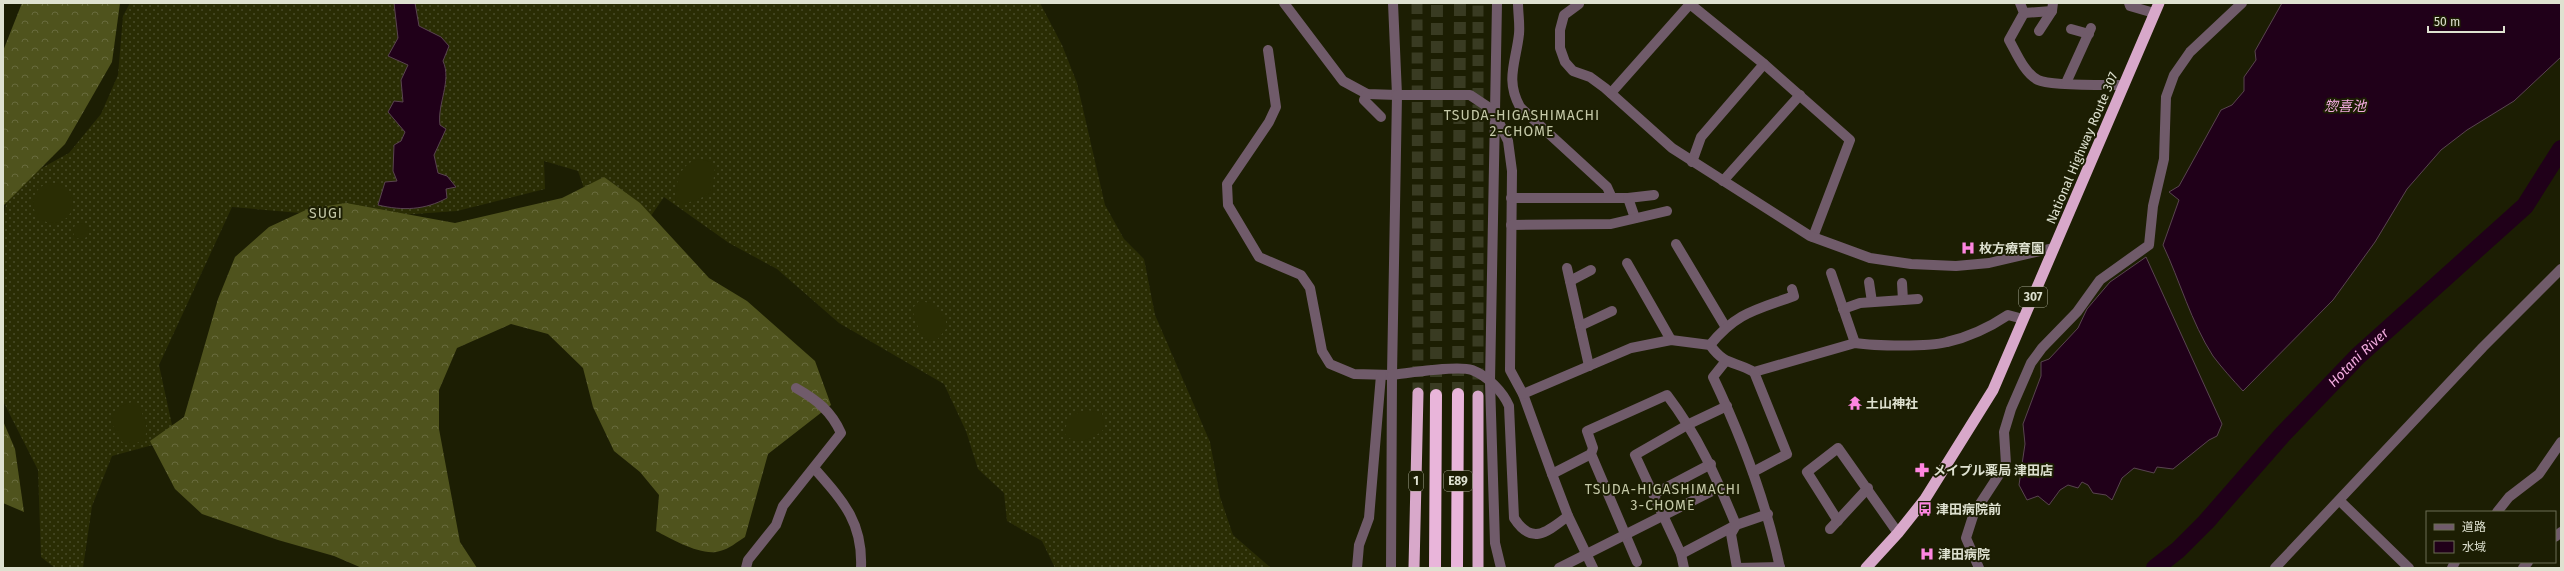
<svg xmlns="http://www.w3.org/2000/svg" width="2564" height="571" font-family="'Fira Sans','Noto Sans JP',sans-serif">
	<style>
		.grass { fill: url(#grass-dots) }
		.forest { fill: url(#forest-crowns) }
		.pitch { fill: #2a2d04 }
		.water { fill: #200019; stroke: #594450 }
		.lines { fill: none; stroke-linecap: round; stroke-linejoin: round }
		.river { stroke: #200019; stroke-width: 18 }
		.trunk-tunnel { stroke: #393b22; stroke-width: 11; stroke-dasharray: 11 5.5; stroke-linecap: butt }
		.motorway-tunnel { stroke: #393b22; stroke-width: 12; stroke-dasharray: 12 6; stroke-linecap: butt }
		.minor { stroke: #705b6a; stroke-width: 10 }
		.tertiary { stroke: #705b6a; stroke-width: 10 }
		.trunk { stroke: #d8a8ca; stroke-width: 11 }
		.motorway { stroke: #e9b5da; stroke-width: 12 }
		.labels { text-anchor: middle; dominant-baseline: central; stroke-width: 4; stroke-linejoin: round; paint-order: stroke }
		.shield { fill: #1c1e03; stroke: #a4a692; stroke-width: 1 }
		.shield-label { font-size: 12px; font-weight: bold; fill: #dee1d0 }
		.street-label { font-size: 13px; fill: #dee1d0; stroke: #1c1e03 }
		.poi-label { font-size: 13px; font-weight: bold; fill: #dee1d0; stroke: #1c1e03; text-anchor: start }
		.water-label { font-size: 14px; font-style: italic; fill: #f3abdf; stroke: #1c1e03 }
		.neighbourhood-label { font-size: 14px; letter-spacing: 1px; fill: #c5c9a8; stroke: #1c1e03 }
	</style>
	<defs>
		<pattern id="grass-dots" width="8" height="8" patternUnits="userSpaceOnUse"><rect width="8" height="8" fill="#2a2d04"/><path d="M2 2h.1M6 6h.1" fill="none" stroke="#484b28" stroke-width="1.8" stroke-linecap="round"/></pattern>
		<pattern id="forest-crowns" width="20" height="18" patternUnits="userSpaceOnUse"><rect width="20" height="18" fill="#4f531d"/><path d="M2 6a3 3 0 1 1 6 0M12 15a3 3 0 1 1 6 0" fill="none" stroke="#686b3d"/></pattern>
	</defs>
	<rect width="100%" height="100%" fill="#1c1e03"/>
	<path class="grass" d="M130 3H1040L1062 45 1077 83 1105 205 1124 239 1144 259 1155 315 1210 442 1220 497 1233 535 1271 568H1055L1042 541 1007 521 1004 493 978 469 966 431 944 384 839 323 777 269 729 243 664 197 635 239 609 260 578 171 544 161 545 189 457 211 358 218 232 207 159 365 175 439 112 456 92 506 83 568H55L41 557 38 470 3 401V217L11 185 69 153 101 114 118 75 123 16Z"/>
	<g class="forest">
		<path d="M22 3H120L112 62 65 144 3 206V51Z"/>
		<path d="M604 177 640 203 709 278 747 301 815 361 831 405 768 454 745 537C737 542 729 549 720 551 702 557 672 539 656 531L659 495 640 472 614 451 593 407 583 368 548 334 511 324 457 348 439 390V429L460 542 477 568H362L334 556 278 540 202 514 175 489 150 441 184 417 218 299 235 257 269 227 308 209 346 203 455 223 562 198Z"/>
		<path d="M3 421 15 449 24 512 3 503Z"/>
	</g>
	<g class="pitch">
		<path d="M700 159 711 162 715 167 712 192 697 200 682 204 676 200C675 181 681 162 700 159Z"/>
		<circle cx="53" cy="203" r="20"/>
		<circle cx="81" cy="231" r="8"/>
		<path d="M919 301 931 303 938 309 946 321V329L936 341C920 342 917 323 912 309Z"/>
		<path d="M132 402C143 409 150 427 144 440L129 446 122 442 111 422 116 408Z"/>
		<path d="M1087 410 1102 413 1104 429C1094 439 1075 447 1065 434L1067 420 1075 414Z"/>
	</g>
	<g class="water">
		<path d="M394 3H415L419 26 441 37 449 46 443 61C452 81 437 104 440 125L446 129 434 155 438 173 447 176 456 187 446 189 447 198C425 210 403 211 378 205L385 182 397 181 393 171 394 145 401 141 405 132 388 112 394 101 403 102 401 80 408 65 388 56 398 38Z"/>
		<path d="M2282 3H2561V57L2514 101 2467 130 2441 150 2407 189 2375 242 2333 300 2243 391C2233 380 2222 368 2213 356 2191 322 2180 281 2163 245L2179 200 2169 192 2179 186 2221 110 2232 105 2244 91V77L2256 60 2255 51Z"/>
		<path d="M2146 257 2222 424 2217 436 2209 440 2173 469 2157 467 2154 473 2134 468 2122 478 2112 500 2106 495 2093 493 2088 485 2082 482 2078 488 2068 485 2060 490 2049 505 2038 496 2027 500 2019 485 2025 444 2023 424 2041 376V362L2049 359 2078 328 2087 309 2110 282Z"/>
	</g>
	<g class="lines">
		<path class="river" id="s1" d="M2155 568 2178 550 2206 522 2283 434 2358 356 2525 206 2561 149"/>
		<g class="trunk-tunnel">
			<path d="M1417 3 1418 393"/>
			<path d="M1478 396V3"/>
		</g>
		<g class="motorway-tunnel">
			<path d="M1458 394 1460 3"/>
			<path d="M1436 395 1437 3"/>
		</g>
		<g class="minor">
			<path d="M1284 3 1343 81 1367 94 1397 95"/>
			<path d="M1497 3 1490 382 1495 543 1501 568"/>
			<path d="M1518 3C1518 13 1520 24 1519 34 1516 62 1505 80 1520 107L1607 187 1612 198"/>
			<path d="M2020 3 2024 13 2009 40C2016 52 2024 73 2038 80 2050 86 2108 85 2124 85"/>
			<path d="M2129 3 2130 6 2154 13"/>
			<path d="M2024 13 2052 11"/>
			<path d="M2071 29 2089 34"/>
			<path d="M2039 31 2052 11 2053 3"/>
			<path d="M1268 50 1276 107 1269 122 1227 184 1228 205 1259 257 1301 275 1310 288 1322 351 1330 364 1354 374 1392 375"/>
			<path d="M2066 83 2091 28"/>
			<path d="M1611 93 1690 4 1764 64 1850 140 1813 237"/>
			<path d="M1367 94 1364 100 1381 117"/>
			<path d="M1495 114 1508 141 1512 171 1510 370 1523 394 1552 474"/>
			<path d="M1692 162 1701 137 1764 64"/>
			<path d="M1723 181 1800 95"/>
			<path d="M1511 198H1628L1654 195"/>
			<path d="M1628 198 1635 218"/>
			<path d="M1511 225 1611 224 1667 211"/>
			<path d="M1676 244 1725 326"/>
			<path d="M1627 263 1671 340"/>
			<path d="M1567 268 1589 366"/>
			<path d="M1831 273 1855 343"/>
			<path d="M1570 281 1591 270"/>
			<path d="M1869 282 1872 302"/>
			<path d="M1902 283 1903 300"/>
			<path d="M1843 309 1860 303 1918 299"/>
			<path d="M1580 326 1612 311"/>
			<path d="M1710 345C1737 312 1756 310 1794 296L1792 289"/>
			<path d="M1725 362 1713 377C1742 438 1766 501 1780 568"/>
			<path d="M1523 394 1631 348 1671 340 1710 345C1726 367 1734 360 1754 372L1855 343C1874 346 1930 347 1947 342 1969 337 1990 327 2008 315L2023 319"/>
			<path d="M1591 454 1552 474 1568 516 1593 568"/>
			<path d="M814 468C843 501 863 522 861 568"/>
			<path d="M1753 472 1787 454 1754 372"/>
			<path d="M1654 494 1711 464"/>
			<path d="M2340 501 2409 568"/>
			<path d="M2497 512 2509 497 2539 474 2561 442"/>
			<path d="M1838 521 1807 472 1838 448 1898 533"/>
			<path d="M1830 529 1868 488"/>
			<path d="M2555 537 2561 532"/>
			<path d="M1681 554 1736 525 1768 514"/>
			<path d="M1637 562 1591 454 1593 448 1587 431 1667 395C1699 437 1716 477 1736 525L1731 534 1737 568 1780 567"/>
			<path d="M746 568 748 560 776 525 783 506 841 433C831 411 817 400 796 388"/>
			<path d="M1357 568 1359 545 1369 518 1381 375"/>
			<path d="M1391 568 1392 375 1397 95 1393 3"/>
			<path d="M1559 568 1720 487"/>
			<path d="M1684 568 1681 554 1635 455 1689 424 1727 406"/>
			<path d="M1979 568 1966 538 1974 513 2006 464 2004 432 2011 409 2031 363 2042 348 2077 312 2100 280 2149 245 2153 206 2164 159 2166 97 2174 75 2190 52 2242 3"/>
			<path d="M2452 568 2455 562"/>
			<path d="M2523 568 2528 562"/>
		</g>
		<g class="tertiary">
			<path d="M1579 4 1564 15 1560 30V48L1565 62 1573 71 1590 77 1605 88 1672 148 1810 236 1870 258 1911 264 1956 266 1989 263 2053 248"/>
			<path d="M1397 95H1470L1494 111"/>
			<path d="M1392 375C1410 373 1457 365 1472 370 1488 376 1503 392 1509 406L1514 518C1532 546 1547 532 1568 516"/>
			<path d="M2275 568 2483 347 2561 269"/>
		</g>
		<g class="trunk">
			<path d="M1478 396V568"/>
			<path d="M1414 568 1418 393"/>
			<path d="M1866 568 1898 533 1925 499 1993 390 2159 3"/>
		</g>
		<g class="motorway">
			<path d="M1435 568 1436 395"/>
			<path d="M1457 568 1458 394"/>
		</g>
	</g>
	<defs>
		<symbol id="hospital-bare" viewBox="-9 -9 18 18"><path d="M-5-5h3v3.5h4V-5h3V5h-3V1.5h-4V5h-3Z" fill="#fe86e1" stroke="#1c1e03" stroke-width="2.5" paint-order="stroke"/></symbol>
		<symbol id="temple-bare" viewBox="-9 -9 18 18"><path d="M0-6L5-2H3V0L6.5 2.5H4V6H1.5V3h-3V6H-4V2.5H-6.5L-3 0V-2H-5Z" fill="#fe86e1" stroke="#1c1e03" stroke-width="2.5" paint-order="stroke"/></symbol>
		<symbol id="pharmacy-bare" viewBox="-9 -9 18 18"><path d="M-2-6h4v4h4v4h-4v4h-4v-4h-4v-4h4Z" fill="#fe86e1" stroke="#1c1e03" stroke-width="2.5" paint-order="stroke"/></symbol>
		<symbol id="bus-bare" viewBox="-9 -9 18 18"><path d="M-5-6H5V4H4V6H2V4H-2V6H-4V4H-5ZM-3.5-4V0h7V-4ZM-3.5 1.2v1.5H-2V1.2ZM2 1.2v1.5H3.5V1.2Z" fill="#fe86e1" stroke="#1c1e03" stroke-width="2.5" paint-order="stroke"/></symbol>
	</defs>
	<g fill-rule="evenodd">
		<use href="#hospital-bare" x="1958" y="238" width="20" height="20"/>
		<use href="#temple-bare" x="1845" y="393" width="20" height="20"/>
		<use href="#pharmacy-bare" x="1912" y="460" width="20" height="20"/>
		<use href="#bus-bare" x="1915" y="499" width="20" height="20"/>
		<use href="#hospital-bare" x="1917" y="544" width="20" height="20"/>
	</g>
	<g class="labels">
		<g class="shield">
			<rect x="2019" y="287" width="28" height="20" rx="3"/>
			<rect x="1409" y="471" width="14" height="20" rx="3"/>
			<rect x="1444" y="471" width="28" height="20" rx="3"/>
		</g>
		<g class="shield-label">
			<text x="2033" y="297">307</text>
			<text x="1416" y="481">1</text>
			<text x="1458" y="481">E89</text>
		</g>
		<g class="street-label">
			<text transform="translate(2082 148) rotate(-67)">National Highway Route 307</text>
		</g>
		<g class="poi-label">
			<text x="1979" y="248">枚方療育園</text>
			<text x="1866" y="403">土山神社</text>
			<text x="1933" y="470">メイプル薬局 津田店</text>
			<text x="1936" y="509">津田病院前</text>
			<text x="1938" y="554">津田病院</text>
		</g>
		<g class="water-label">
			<text x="2345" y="106">惣喜池</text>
			<text stroke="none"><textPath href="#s1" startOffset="293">Hotani River</textPath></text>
		</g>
		<g class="neighbourhood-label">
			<text x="1522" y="115">TSUDA-HIGASHIMACHI<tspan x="1522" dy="16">2-CHOME</tspan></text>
			<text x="326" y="213">SUGI</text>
			<text x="1663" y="489">TSUDA-HIGASHIMACHI<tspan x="1663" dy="16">3-CHOME</tspan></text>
		</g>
	</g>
	<rect width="2564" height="571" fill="none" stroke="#dee1d0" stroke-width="8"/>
	<rect x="2426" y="511" width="130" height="52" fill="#1c1e03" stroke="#6a6c55"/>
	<rect x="2434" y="524" width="20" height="6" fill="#705b6a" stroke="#6a6c55"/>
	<text x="2462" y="531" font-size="12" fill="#dee1d0">道路</text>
	<rect x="2434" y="541" width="20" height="12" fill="#200019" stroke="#6a6c55"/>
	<text x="2462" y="551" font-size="12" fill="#dee1d0">水域</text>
	<path d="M2428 26v6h76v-6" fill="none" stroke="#dee1d0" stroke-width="2"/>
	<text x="2434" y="26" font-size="12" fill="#dee1d0" stroke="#1c1e03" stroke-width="3" paint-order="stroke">50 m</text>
</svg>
